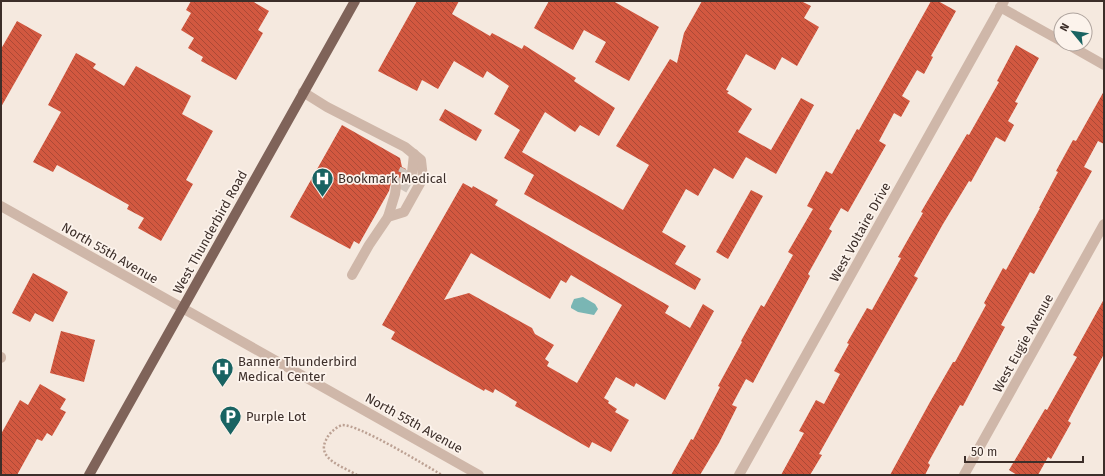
<svg xmlns="http://www.w3.org/2000/svg" width="1105" height="476" font-family="'Fira Sans',sans-serif">
	<style>
		.water { fill: #7ab6b4 }
		.building { fill: url(#building-back-hatch); fill-rule: evenodd }
		.lines { fill: none; stroke-linecap: round; stroke-linejoin: round }
		.minor-tunnel { stroke: #d0c4bb; stroke-width: 10; stroke-dasharray: 10 5; stroke-linecap: butt }
		.path { stroke: #bca193; stroke-width: 2.5; stroke-dasharray: 2 2; stroke-linecap: butt }
		.minor { stroke: #cfb7a9; stroke-width: 10 }
		.major { stroke: #7f6359; stroke-width: 10 }
		.labels { text-anchor: middle; dominant-baseline: central; stroke-width: 3.5; stroke-linejoin: round; paint-order: stroke }
		.poi-label { font-size: 13px; fill: #3c2e29; stroke: #fcf3ec; text-anchor: start }
		.street-label { font-size: 13px; fill: #3c2e29; stroke: #fcf3ec }
	</style>
	<defs>
		<pattern id="building-back-hatch" width="6" height="6" patternUnits="userSpaceOnUse"><rect width="6" height="6" fill="#d25840"/><path d="M-1 5l2 2M0 0l6 6M5-1l2 2" fill="none" stroke="#ac4936"/></pattern>
	</defs>
	<rect width="100%" height="100%" fill="#f5e9df"/>
	<path class="water" d="M583 297 595 304 598 309 594 315 578 312 571 308V306L574 299Z"/>
	<g class="building">
		<path d="M191 1H252L269 11 258 30 263 33 236 80 201 61 203 57 188 48 194 38 181 30 191 13 186 10Z"/>
		<path d="M417 1H459L452 14 490 36 492 33 522 49 524 45 576 78 574 81 615 108 599 136 580 125 575 132 545 112 522 152 623 210 649 165 616 146 670 59 677 63 684 33 702 1H801L811 6 804 18 819 27 797 66 782 57 775 70 746 54 726 90 729 91 727 93 752 109 738 132 771 150 801 98 814 105 776 174 746 157 733 179 714 168 698 196 686 189 662 232 686 246 675 264 701 279 695 290 524 194 534 175 504 158 520 130 494 114 509 86 487 71 483 78 454 61 438 89 422 80 417 91 378 71Z"/>
		<path d="M549 1H613L659 27 629 81 595 62 606 42 584 30 573 50 534 28Z"/>
		<path d="M931 1H938L956 11 931 56 933 57 924 74 917 70 902 96 910 101 901 117 894 113 879 141 886 145 848 212 841 208 829 229 832 231 808 274 810 276 753 383 746 379 732 405 737 407 719 443 700 475H671L691 439 693 440 720 387 718 386 742 342 741 341 761 305 764 307 793 255 788 252 813 209 807 206 826 171 832 174 857 129 859 130Z"/>
		<path d="M17 21 42 35 1 107V49Z"/>
		<path d="M1016 45 1039 58 1015 102 1018 103 1008 121 1014 125 1005 142 996 137 971 182 969 181 943 224 914 276 918 278 819 454 822 455 810 475H781L804 433 799 431 816 400 824 404 840 374 834 371 849 344 847 343 867 308 872 310 901 258 898 257 923 213 921 212 967 134 969 135 999 82 997 81Z"/>
		<path d="M76 53 96 64 93 68 124 86 136 66 191 96 182 114 213 131 186 180 193 184 161 241 138 228 144 218 127 209 129 205 57 165 53 172 33 162 61 112 48 105Z"/>
		<path d="M1104 91V144L1098 141 1084 167 1092 171 1034 274 1030 272 1001 325 1005 327 963 406 960 405 928 463 930 465 925 475H890L930 402 953 362H955L986 305 984 303 1003 268 1006 270 1040 208H1039L1058 172 1056 171 1073 140 1076 141Z"/>
		<path d="M445 109 482 130 476 141 439 120Z"/>
		<path d="M342 125 400 158 402 167 406 169V175L409 178 402 190V185L400 182 397 181 391 183 389 191 359 244 354 241 350 249 290 217Z"/>
		<path d="M463 183 472 188 473 186 498 200 495 205 669 306 665 313 690 328 703 304 714 311 665 400 636 383 634 387 616 377 604 398 609 401 608 403 617 409 615 412 629 420 611 452 592 442 589 448 521 409 515 406 517 402 495 389 493 393 485 389 484 391 391 339 395 332 382 325ZM471 253 550 299 561 280 566 283 571 275 622 305 577 383 547 366 549 362 545 359 554 345 535 334 532 328 469 293 444 300Z"/>
		<path d="M751 190 763 196 728 259 716 252Z"/>
		<path d="M33 273 68 292 53 322 35 313 30 322 12 313Z"/>
		<path d="M1104 299V354L1068 421 1071 423 1051 459 1048 457 1038 475H1017L1009 470 1045 409 1047 410 1077 357 1073 355Z"/>
		<path d="M61 331 95 340 84 382 50 373Z"/>
		<path d="M40 384 66 399 60 409 66 412 52 436 47 433 42 441 37 439 17 475H1V434L20 400 28 405Z"/>
	</g>
	<g class="lines">
		<g class="minor-tunnel">
			<path d="M396 187 405 169"/>
			<path d="M402 190 412 173"/>
		</g>
		<path class="path" d="M357 475C344 467 316 459 326 440 329 433 335 428 342 425 358 424 425 465 442 475"/>
		<g class="minor">
			<path d="M1000 7 1061 41"/>
			<path d="M1067 44 1104 65"/>
			<path d="M303 92 327 107 405 147 421 160 423 178 404 212 388 217 369 245 352 275"/>
			<path d="M412 173 414 154"/>
			<path d="M1 206 479 475"/>
			<path d="M388 217 395 194 396 187"/>
			<path d="M1 358V357"/>
			<path d="M739 475 1004 1"/>
			<path d="M964 475 1104 224"/>
		</g>
		<path class="major" d="M89 475 355 1"/>
	</g>
	<defs>
		<symbol id="hospital-pin" viewBox="-11 -11 22 30"><path d="M0 17L-7.5 6A9.5 9.5 0 1 1 7.5 6Z" fill="#196362" stroke="#fcf3ec"/><path d="M-5-5h3v3.5h4V-5h3V5h-3V1.5h-4V5h-3Z" fill="#fff"/></symbol>
		<symbol id="parking-pin" viewBox="-11 -11 22 30"><path d="M0 17L-7.5 6A9.5 9.5 0 1 1 7.5 6Z" fill="#196362" stroke="#fcf3ec"/><path d="M-3.5-5.5H1a3.5 3.5 0 0 1 0 7H-1V5.5H-3.5ZM-1-3.4V-.6H.8a1.4 1.4 0 0 0 0-2.8Z" fill="#fff"/></symbol>
	</defs>
	<g fill-rule="evenodd">
		<use href="#hospital-pin" x="310" y="166" width="25" height="34"/>
		<use href="#hospital-pin" x="210" y="356" width="25" height="34"/>
		<use href="#parking-pin" x="218" y="404" width="25" height="34"/>
	</g>
	<g class="labels">
		<g class="poi-label">
			<text x="338" y="178">Bookmark Medical</text>
			<text x="238" y="361">Banner Thunderbird<tspan x="238" dy="15">Medical Center</tspan></text>
			<text x="246" y="416">Purple Lot</text>
		</g>
		<g class="street-label">
			<text transform="translate(210 232) rotate(-61)">West Thunderbird Road</text>
			<text transform="translate(860 232) rotate(-61)">West Voltaire Drive</text>
			<text transform="translate(110 253) rotate(30)">North 55th Avenue</text>
			<text transform="translate(1023 343) rotate(-61)">West Eugie Avenue</text>
			<text transform="translate(414 423) rotate(29)">North 55th Avenue</text>
		</g>
	</g>
	<rect width="1105" height="476" fill="none" stroke="#3c2e29" stroke-width="4"/>
	<g transform="translate(1073 32) rotate(299)"><circle r="19" fill="#fcf3ec" stroke="#afa49e"/>
	<path d="M0-3L7 15L0 10L-7 15Z" fill="#196362"/>
	<text y="-6" font-size="11" font-weight="bold" text-anchor="middle" fill="#3c2e29">N</text>
	</g>
	<path d="M965 456v6h118v-6" fill="none" stroke="#3c2e29" stroke-width="2"/>
	<text x="971" y="456" font-size="12" fill="#3c2e29" stroke="#fcf3ec" stroke-width="3" paint-order="stroke">50 m</text>
</svg>
